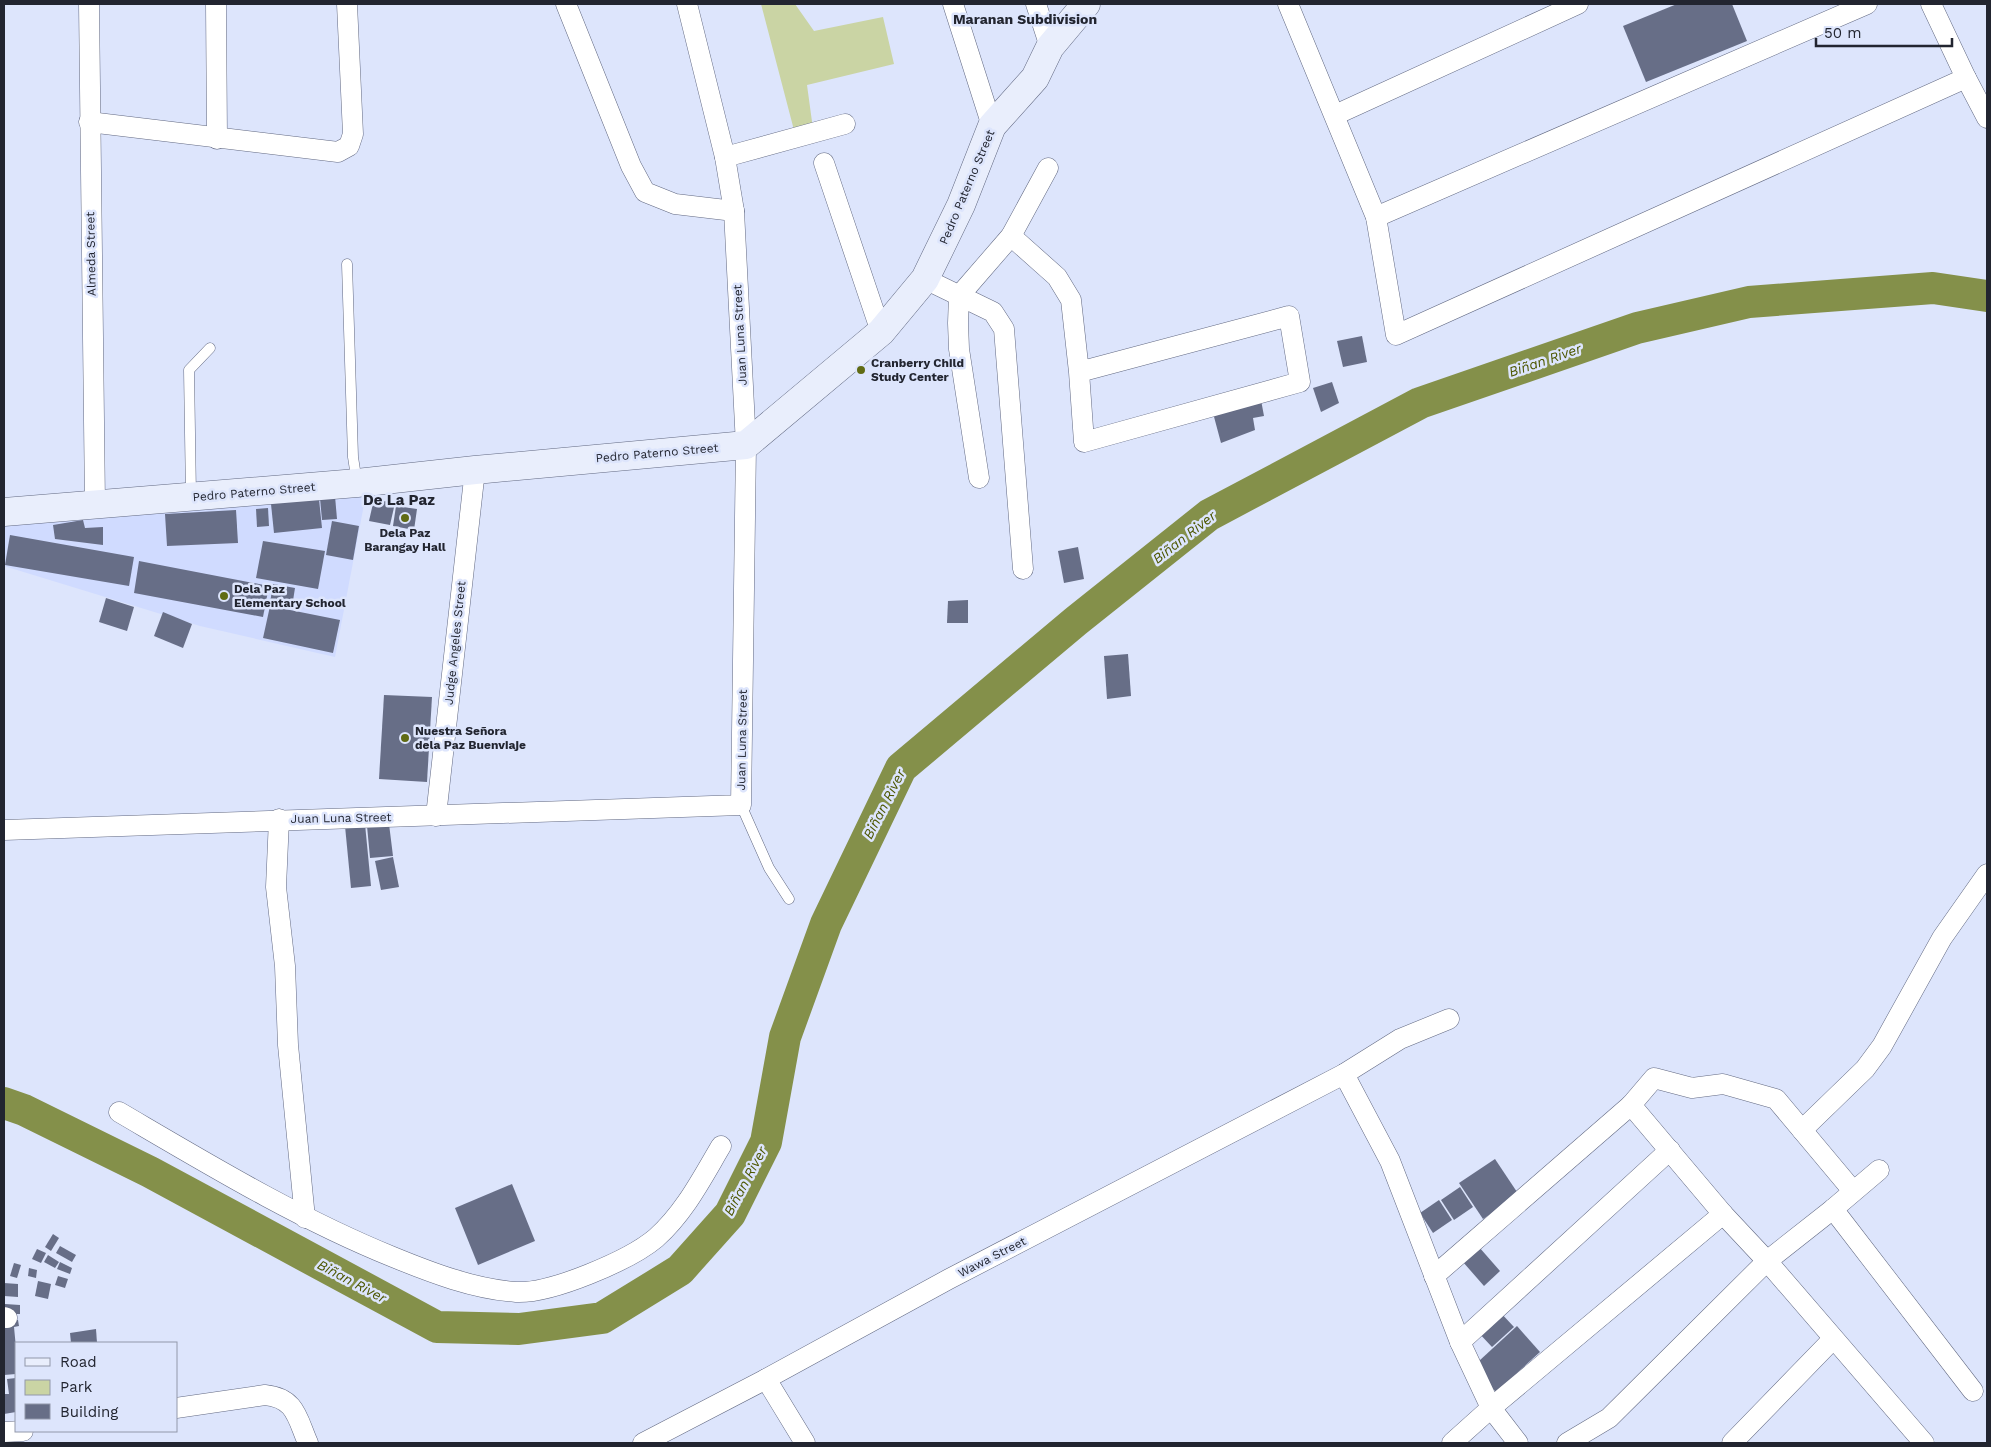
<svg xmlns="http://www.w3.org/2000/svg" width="1991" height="1447" font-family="'Work Sans',sans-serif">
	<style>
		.built { fill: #d0dbff }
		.green { fill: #cad4a4 }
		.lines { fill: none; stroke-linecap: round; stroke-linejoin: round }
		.river { stroke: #84904a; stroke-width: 32 }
		.building { fill: #676e87 }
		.lane-casing { stroke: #626982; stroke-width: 11 }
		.street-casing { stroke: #626982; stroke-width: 21 }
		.secondary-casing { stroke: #626982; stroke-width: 29 }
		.lane { stroke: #fff; stroke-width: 10 }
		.street { stroke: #fff; stroke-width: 20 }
		.secondary { stroke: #e9eefc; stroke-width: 28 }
		.poi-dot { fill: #606b13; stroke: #dde5fc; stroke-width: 2 }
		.labels { text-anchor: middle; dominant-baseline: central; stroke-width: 5; stroke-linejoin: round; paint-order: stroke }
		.street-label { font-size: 12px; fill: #222530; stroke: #dde5fc }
		.poi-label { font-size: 12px; font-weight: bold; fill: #222530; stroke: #dde5fc; text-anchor: start }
		.neighbourhood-label { font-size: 14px; font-weight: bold; fill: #222530; stroke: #dde5fc }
		.water-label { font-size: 14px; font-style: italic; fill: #4d5700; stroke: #dde5fc }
		.quarter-label { font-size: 15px; font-weight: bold; fill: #222530; stroke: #dde5fc }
	</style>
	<rect width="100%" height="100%" fill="#dde5fc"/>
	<path class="built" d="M366 494 335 657 200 626 4 566V524Z"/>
	<path class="green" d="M761 4H795L814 31 883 17 894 64 807 85 813 129 795 134Z"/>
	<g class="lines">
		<path class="river" d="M4 1103 24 1110 150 1172 437 1327 519 1329 602 1318 680 1270 730 1214 766 1142 785 1037 826 924 901 768 1076 621 1209 515 1420 403 1637 328 1749 302 1933 288 1987 296"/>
	</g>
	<g class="building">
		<path d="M1677 4H1732L1747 41 1646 82 1623 26Z"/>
		<path d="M1362 336 1367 362 1343 367 1337 341Z"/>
		<path d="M1332 382 1339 403 1321 412 1313 388Z"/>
		<path d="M1261 400 1264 416 1253 418 1255 430 1221 443 1213 413Z"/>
		<path d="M335 496 337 519 322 520 320 498Z"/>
		<path d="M319 499 322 528 274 533 271 504Z"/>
		<path d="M374 499 395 503 390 525 369 521Z"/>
		<path d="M396 506 417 509 414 530 393 526Z"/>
		<path d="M268 508 269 526 257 527 256 509Z"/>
		<path d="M236 510 238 543 167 546 165 514Z"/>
		<path d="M83 520 85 528 103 527V545L55 539 53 525Z"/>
		<path d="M332 521 359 526 353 560 326 555Z"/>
		<path d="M10 535 134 557 129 586 5 565Z"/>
		<path d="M263 541 325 551 318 589 256 578Z"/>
		<path d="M1078 547 1084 579 1064 583 1058 551Z"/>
		<path d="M139 561 269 586 263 617 134 593Z"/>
		<path d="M273 584 295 588 292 607 270 603Z"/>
		<path d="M106 598 134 607 127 631 99 622Z"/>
		<path d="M968 600V623H947L948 601Z"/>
		<path d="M270 606 340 620 333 653 263 638Z"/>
		<path d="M163 612 192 624 183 648 154 636Z"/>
		<path d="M1128 654 1131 696 1107 699 1104 656Z"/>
		<path d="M384 695 432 697 427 782 379 779Z"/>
		<path d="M365 824 371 886 351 888 345 826Z"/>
		<path d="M389 824 393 856 370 858 367 826Z"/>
		<path d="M393 857 399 887 381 890 375 861Z"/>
		<path d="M1495 1159 1519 1195 1483 1219 1459 1183Z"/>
		<path d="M512 1184 535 1241 478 1265 455 1208Z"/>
		<path d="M1460 1187 1473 1207 1454 1220 1441 1200Z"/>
		<path d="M1439 1200 1452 1220 1433 1233 1420 1213Z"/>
		<path d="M53 1234 59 1238 51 1251 45 1247Z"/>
		<path d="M60 1246 76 1255 72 1262 56 1253Z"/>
		<path d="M1479 1247 1500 1271 1484 1286 1463 1262Z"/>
		<path d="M37 1249 46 1253 41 1263 32 1259Z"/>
		<path d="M48 1255 59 1262 55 1268 44 1262Z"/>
		<path d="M60 1262 72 1268 70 1274 57 1269Z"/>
		<path d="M14 1263 21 1265 17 1278 10 1276Z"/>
		<path d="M29 1268 37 1270 36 1278 28 1276Z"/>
		<path d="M58 1276 68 1279 65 1288 55 1285Z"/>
		<path d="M38 1281 51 1284 48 1299 35 1296Z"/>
		<path d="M4 1283 18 1284V1297L4 1296Z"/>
		<path d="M5 1304 20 1305V1314H4Z"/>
		<path d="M1499 1311 1514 1327 1492 1347 1477 1331Z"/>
		<path d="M4 1320H18L19 1326 14 1327 16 1348V1374L4 1375Z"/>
		<path d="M1517 1326 1540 1352 1496 1392 1484 1379 1479 1361Z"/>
		<path d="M96 1329 97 1343H71L70 1333Z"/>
		<path d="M16 1378V1412L4 1414V1394H9L7 1379Z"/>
	</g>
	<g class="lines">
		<defs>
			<g id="lane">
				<path d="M347 264 353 457 357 483"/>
				<path d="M191 496 189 370 210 348"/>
				<path d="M741 805 769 868 789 899"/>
			</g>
			<g id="street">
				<path d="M89 4 95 504"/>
				<path d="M216 4 217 139"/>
				<path d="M566 4 631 166 645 192 675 204 734 211"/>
				<path d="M953 4 992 126"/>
				<path d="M1036 4 1050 47"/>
				<path d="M1288 4 1376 217 1396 335 1966 78 1931 4"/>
				<path d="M1966 78 1987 118"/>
				<path d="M1335 115 1578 4"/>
				<path d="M89 122 338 152 349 146 353 134 347 4"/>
				<path d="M725 157 845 124"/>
				<path d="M824 163 881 332"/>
				<path d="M1376 217 1867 4"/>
				<path d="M1011 236 1057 277 1071 300 1079 372 1084 442 1300 382 1289 316 1079 372"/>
				<path d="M925 279 993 312 1004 329 1023 569"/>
				<path d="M979 478 959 349 958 323 959 296 1011 236 1048 168"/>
				<path d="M436 816 475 470"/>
				<path d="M279 819 276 887 285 966 288 1045 305 1218"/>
				<path d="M4 830 741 805 746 445 734 211 725 157 687 4"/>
				<path d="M1344 1074 1390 1161 1460 1342 1491 1408 1518 1443"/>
				<path d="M1631 1105 1654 1078 1692 1088 1723 1084 1776 1099 1853 1191"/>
				<path d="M119 1112C208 1164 297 1218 393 1257 432 1273 474 1289 516 1292 551 1294 630 1260 656 1238 685 1212 702 1178 721 1146"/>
				<path d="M1802 1130 1865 1069 1882 1046 1942 938 1987 874"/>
				<path d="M1833 1209 1973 1391"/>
				<path d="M1434 1276 1631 1105 1723 1214 1767 1261 1924 1443"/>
				<path d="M4 1317 7 1318"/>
				<path d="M1460 1342 1670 1150"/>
				<path d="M766 1379 805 1443"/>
				<path d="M176 1408 265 1395C296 1398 297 1418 308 1443"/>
				<path d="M4 1432 23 1431"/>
				<path d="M643 1443 766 1379 949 1279 1344 1074 1400 1039 1449 1019"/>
				<path d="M1452 1443 1491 1408 1723 1214"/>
				<path d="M1567 1443 1609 1418 1767 1261 1833 1209 1879 1170"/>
				<path d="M1732 1443 1833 1339"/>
			</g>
			<path id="secondary" d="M4 512 357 483 475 470 746 445 881 332 925 279 961 205 992 126 1035 78 1050 47 1086 4"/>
		</defs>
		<use href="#lane" class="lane-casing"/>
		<use href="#street" class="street-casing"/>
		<use href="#secondary" class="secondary-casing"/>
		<use href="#lane" class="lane"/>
		<use href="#street" class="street"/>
		<use href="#secondary" class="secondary"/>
	</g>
	<g class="poi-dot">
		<circle cx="861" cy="370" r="5"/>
		<circle cx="405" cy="518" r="5"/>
		<circle cx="224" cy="596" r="5"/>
		<circle cx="405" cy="738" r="5"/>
	</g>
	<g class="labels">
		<g class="street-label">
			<text transform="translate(967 187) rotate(-67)">Pedro Paterno Street</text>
			<text transform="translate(91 254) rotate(-91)">Almeda Street</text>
			<text transform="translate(740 335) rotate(-93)">Juan Luna Street</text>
			<text transform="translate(657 453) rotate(-5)">Pedro Paterno Street</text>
			<text transform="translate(254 492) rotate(-5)">Pedro Paterno Street</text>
			<text transform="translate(455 643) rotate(-84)">Judge Angeles Street</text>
			<text transform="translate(742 740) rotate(-89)">Juan Luna Street</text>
			<text transform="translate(341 818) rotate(-1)">Juan Luna Street</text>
			<text transform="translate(992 1257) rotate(-27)">Wawa Street</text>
		</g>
		<g class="poi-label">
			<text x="871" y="363">Cranberry Child<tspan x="871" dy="14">Study Center</tspan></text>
			<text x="405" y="533" text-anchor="middle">Dela Paz<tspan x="405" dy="14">Barangay Hall</tspan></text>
			<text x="234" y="589">Dela Paz<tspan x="234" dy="14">Elementary School</tspan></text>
			<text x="415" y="731">Nuestra Señora<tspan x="415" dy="14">dela Paz Buenviaje</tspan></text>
		</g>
		<g class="neighbourhood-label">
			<text x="1025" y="19">Maranan Subdivision</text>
		</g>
		<g class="water-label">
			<text transform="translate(1545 360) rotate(-19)">Biñan River</text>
			<text transform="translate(1184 537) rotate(-38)">Biñan River</text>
			<text transform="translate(884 804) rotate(-63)">Biñan River</text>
			<text transform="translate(745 1181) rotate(-62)">Biñan River</text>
			<text transform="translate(352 1281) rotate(28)">Biñan River</text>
		</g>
		<g class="quarter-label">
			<text x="399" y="500">De La Paz</text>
		</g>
	</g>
	<rect width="1991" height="1447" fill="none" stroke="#222530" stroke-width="10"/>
	<rect x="15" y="1342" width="162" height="90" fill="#dde5fc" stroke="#9298aa"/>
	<rect x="25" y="1358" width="25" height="8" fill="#e9eefc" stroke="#9298aa"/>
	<text x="60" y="1367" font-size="15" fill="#222530">Road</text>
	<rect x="25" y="1380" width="25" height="15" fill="#cad4a4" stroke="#9298aa"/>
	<text x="60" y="1392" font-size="15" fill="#222530">Park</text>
	<rect x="25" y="1404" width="25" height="15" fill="#676e87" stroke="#9298aa"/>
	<text x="60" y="1417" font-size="15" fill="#222530">Building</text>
	<path d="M1816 38v8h136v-8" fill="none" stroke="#222530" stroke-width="2.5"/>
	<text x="1824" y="38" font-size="15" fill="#222530" stroke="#dde5fc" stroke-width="4" paint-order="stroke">50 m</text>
</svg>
